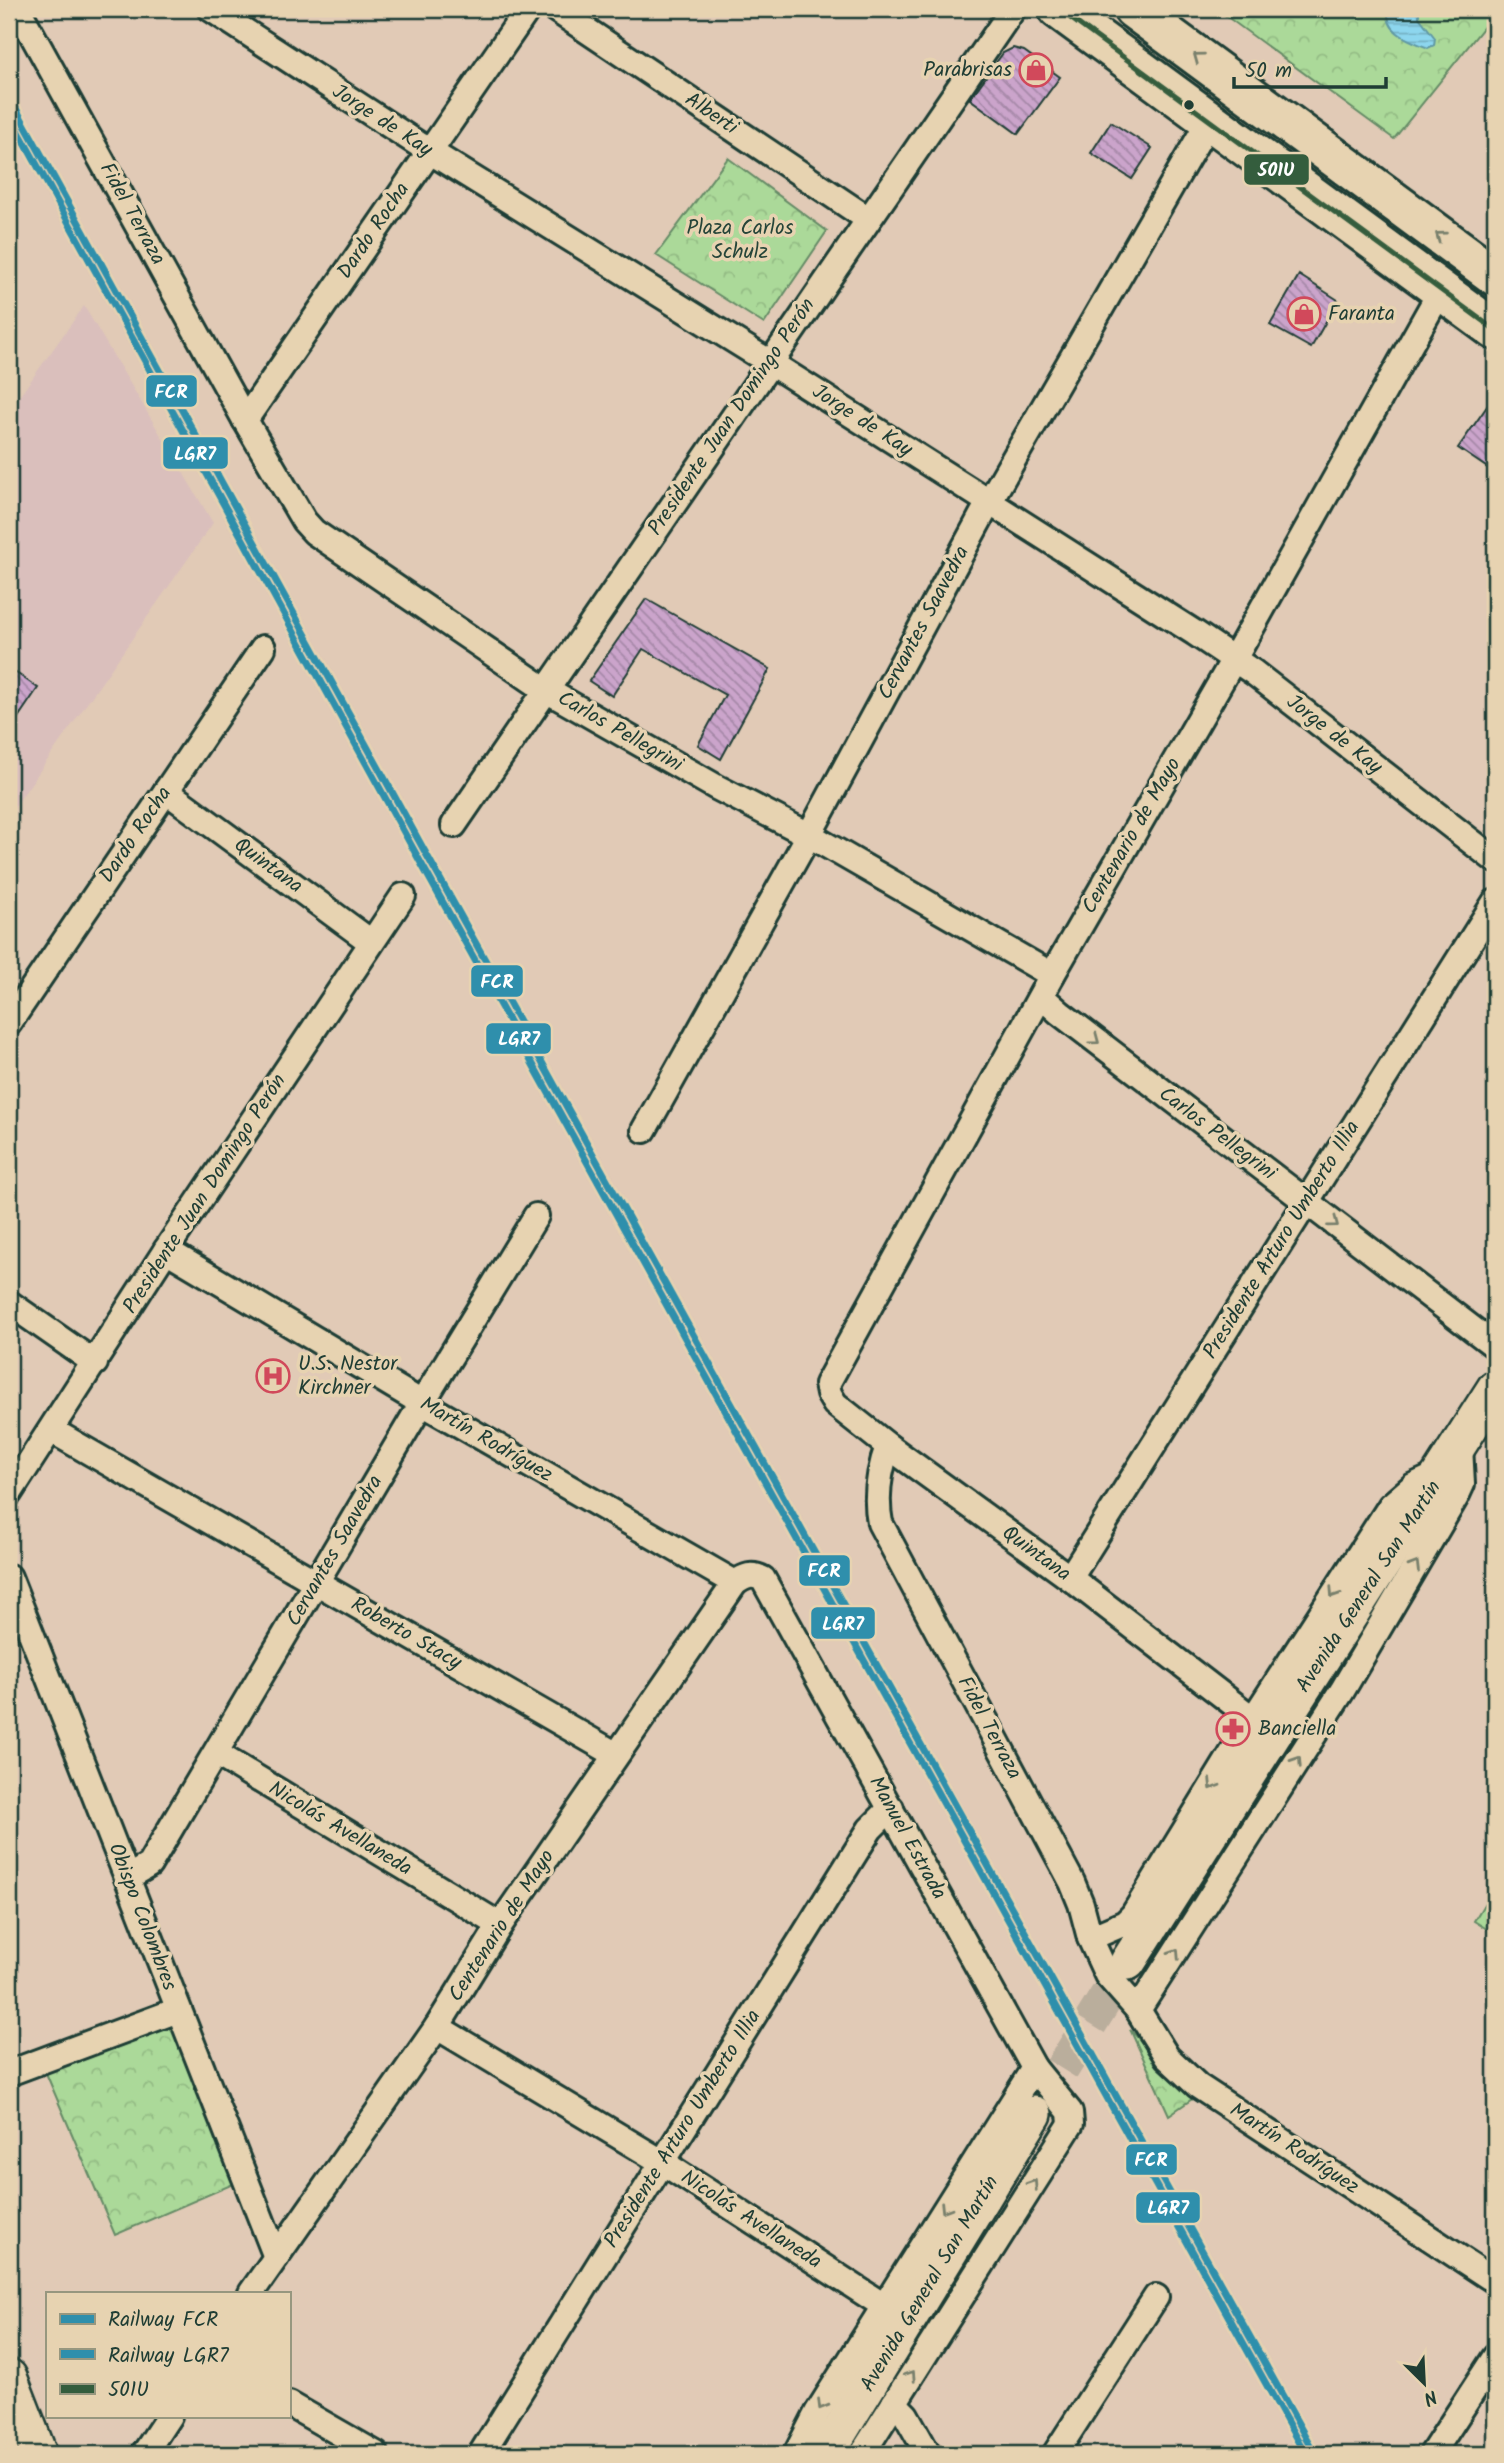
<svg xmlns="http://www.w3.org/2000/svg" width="1504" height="2463" font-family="Kalam,sans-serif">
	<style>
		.built { fill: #dabfbc }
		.forest { fill: url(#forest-crowns); stroke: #658b66; stroke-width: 2 }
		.pitch { fill: #abd999; stroke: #658b66; stroke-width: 2 }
		.water { fill: url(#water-rules); stroke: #6199a4; stroke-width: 2 }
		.building { fill: url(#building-back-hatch); stroke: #1f3d34; stroke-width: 2 }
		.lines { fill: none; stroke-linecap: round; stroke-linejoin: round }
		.secondary-tunnel { stroke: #baae9c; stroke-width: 35; stroke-dasharray: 35 18; stroke-linecap: butt }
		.street-casing { stroke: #1f3d34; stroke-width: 30 }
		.secondary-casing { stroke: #1f3d34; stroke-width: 40 }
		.primary-casing { stroke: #1f3d34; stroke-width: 44 }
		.street { stroke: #e7d3b1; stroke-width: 24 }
		.secondary { stroke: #e7d3b1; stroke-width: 35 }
		.primary { stroke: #e7d3b1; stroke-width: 38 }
		.bus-1-casing { stroke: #e7d3b1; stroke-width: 10 }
		.bus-1 { stroke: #345d3d; stroke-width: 5 }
		.rail-1-casing { stroke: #e7d3b1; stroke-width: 12 }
		.rail-2-casing { stroke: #e7d3b1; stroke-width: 12 }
		.rail-1 { stroke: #2f8fac; stroke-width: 7 }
		.rail-2 { stroke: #2f8fac; stroke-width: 7 }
		.oneway { stroke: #79806c }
		.bus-dot { fill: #1f3d34; stroke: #e7d3b1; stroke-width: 2.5 }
		.labels { text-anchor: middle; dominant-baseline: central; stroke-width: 7; stroke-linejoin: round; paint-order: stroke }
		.poi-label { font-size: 21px; fill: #1f3d34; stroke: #e7d3b1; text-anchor: start }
		.street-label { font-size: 21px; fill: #1f3d34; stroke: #e7d3b1 }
		.park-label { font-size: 21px; fill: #264539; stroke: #e7d3b1 }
		.line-badge { stroke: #e7d3b1; stroke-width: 2.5 }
		.badge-label { font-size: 19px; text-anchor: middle; font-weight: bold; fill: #fff }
	</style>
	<defs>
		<pattern id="forest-crowns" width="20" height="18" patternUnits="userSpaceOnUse" patternTransform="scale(1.75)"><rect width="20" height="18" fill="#abd999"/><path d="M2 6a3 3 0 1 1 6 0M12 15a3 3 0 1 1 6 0" fill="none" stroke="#93bb84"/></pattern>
		<pattern id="water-rules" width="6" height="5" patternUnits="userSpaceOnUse" patternTransform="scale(1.75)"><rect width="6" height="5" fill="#8dd6ee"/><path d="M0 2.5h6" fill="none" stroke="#73afc2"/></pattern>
		<pattern id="building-back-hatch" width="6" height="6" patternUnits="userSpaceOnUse" patternTransform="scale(1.75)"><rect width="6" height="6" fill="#cba4cb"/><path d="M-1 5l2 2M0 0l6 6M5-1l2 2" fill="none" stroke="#a487a6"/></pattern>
	</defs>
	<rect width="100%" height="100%" fill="#e1cab6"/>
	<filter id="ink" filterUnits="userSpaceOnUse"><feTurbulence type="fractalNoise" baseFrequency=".0143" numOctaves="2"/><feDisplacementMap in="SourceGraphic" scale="14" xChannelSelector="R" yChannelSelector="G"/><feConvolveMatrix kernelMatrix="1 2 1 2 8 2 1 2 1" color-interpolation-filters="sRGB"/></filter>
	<g filter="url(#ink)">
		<path class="built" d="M84 306 213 523 9 815V411Z"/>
		<g class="forest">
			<path d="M1221 9H1495V13L1394 139 1219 11Z"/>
			<path d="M728 158 827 231 764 324 656 255Z"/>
			<path d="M175 2022 238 2182 115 2235 43 2066Z"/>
			<path d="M1130 2029 1192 2099 1169 2115Z"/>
		</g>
		<path class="pitch" d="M1495 1886V1934L1474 1921Z"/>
		<path class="water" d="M1388 9H1419V17L1435 38 1434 45 1428 48C1409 40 1385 33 1388 9Z"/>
		<g class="building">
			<path d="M1013 48 1024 51 1060 77 1018 134 970 99 1003 53Z"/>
			<path d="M1111 122 1152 148 1132 179 1091 153Z"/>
			<path d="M1299 275 1338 300 1311 348 1270 325Z"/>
			<path d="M1495 395V473L1458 448Z"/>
			<path d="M646 599 770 669 721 759 698 745 725 695 643 649 612 696 589 681Z"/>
			<path d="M9 668 38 688 9 731Z"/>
		</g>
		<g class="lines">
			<path class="secondary-tunnel" d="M1034 2114 1128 1962"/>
			<defs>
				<g id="street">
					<path d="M18 9 245 420 304 521 314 532 546 690 716 787 809 835 1052 975"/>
					<path d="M211 9 429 151 769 362 1195 633 1253 672 1495 860"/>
					<path d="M555 9 868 219"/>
					<path d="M245 420 528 9"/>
					<path d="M166 791 371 942"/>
					<path d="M454 825 1013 9"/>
					<path d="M1042 997 1060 1013 1495 1346"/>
					<path d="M9 1023 263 648"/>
					<path d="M644 1130 809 835 989 502 1210 119"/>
					<path d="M166 1250 422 1403 735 1583"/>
					<path d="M9 1303 95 1363"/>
					<path d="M51 1430 615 1754"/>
					<path d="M888 1446C879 1471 875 1497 880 1523L1072 1882 1081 1904 1090 1938 1107 1975 1138 2010 1167 2057 1198 2086 1495 2281"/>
					<path d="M9 1494 166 1250 403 896"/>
					<path d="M9 1577 276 2257"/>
					<path d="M1070 1578 1495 902"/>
					<path d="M1253 1719 1070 1578 888 1446 835 1404 829 1394 827 1384 1052 975 1234 659 1441 290"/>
					<path d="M217 1754 500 1925"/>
					<path d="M127 1878 149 1865 422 1403 536 1216"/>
					<path d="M1090 1938 1125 1923 1133 1915 1253 1719 1391 1505 1413 1486 1439 1474"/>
					<path d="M1138 2010 1342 1691 1456 1497 1462 1484 1460 1446"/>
					<path d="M437 2027 662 2162 884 2306"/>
					<path d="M9 2073 178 2010"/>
					<path d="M251 2293 437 2027 500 1925 735 1583C745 1576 752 1573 763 1579L1034 2068 1070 2112 1071 2124 862 2454"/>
					<path d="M894 2403 906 2415 928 2454"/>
					<path d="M289 2404 376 2454"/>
					<path d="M144 2454 169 2416"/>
					<path d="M481 2454 870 1829 891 1808"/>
					<path d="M796 2454 817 2413 1034 2068"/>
					<path d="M1055 2454 1156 2297"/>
					<path d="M1432 2454 1495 2357"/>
				</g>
				<g id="secondary">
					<path d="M1128 1962 1495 1388"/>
					<path d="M9 2377 39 2454"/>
					<path d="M826 2454 1034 2114"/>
				</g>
				<g id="primary">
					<path d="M1058 9 1495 330"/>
					<path d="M1133 9 1495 276"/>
				</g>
			</defs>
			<use href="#street" class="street-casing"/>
			<use href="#secondary" class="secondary-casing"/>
			<use href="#primary" class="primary-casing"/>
			<use href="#street" class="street"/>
			<use href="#secondary" class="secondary"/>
			<use href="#primary" class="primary"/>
			<defs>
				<path id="bus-1" d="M1058 9 1495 330"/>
			</defs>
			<use href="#bus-1" class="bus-1-casing"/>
			<use href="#bus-1" class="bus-1"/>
			<defs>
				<path id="rail-1" d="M9 96 424 850 1315 2454"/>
				<path id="rail-2" d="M9 114 416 854 1305 2454"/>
			</defs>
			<use href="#rail-1" class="rail-1-casing"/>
			<use href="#rail-2" class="rail-2-casing"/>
			<use href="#rail-1" class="rail-1"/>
			<use href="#rail-2" class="rail-2"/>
		</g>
		<defs><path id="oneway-chevron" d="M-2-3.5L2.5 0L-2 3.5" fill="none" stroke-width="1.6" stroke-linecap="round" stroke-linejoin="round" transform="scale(1.75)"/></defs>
		<g class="oneway">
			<use href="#oneway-chevron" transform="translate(1198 57) rotate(-144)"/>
			<use href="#oneway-chevron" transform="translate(1440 236) rotate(-144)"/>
			<use href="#oneway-chevron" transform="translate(1095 1040) rotate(37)"/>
			<use href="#oneway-chevron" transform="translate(1334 1223) rotate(37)"/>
			<use href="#oneway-chevron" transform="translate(1415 1566) rotate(-59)"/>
			<use href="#oneway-chevron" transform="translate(1334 1593) rotate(123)"/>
			<use href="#oneway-chevron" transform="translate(1297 1761) rotate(-57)"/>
			<use href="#oneway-chevron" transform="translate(1213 1785) rotate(122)"/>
			<use href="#oneway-chevron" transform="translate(1175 1953) rotate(-57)"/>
			<use href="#oneway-chevron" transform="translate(1033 2184) rotate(-57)"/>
			<use href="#oneway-chevron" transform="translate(945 2208) rotate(122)"/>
			<use href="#oneway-chevron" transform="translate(911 2375) rotate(-57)"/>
			<use href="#oneway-chevron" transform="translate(822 2405) rotate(121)"/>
		</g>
	</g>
	<defs>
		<symbol id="shop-ring" viewBox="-11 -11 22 22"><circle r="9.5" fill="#e7d3b1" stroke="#d1495b" stroke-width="1.5"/><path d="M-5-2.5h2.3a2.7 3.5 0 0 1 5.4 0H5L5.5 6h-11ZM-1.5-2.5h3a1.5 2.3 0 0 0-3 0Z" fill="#d1495b"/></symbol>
		<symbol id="hospital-ring" viewBox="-11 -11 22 22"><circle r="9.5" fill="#e7d3b1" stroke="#d1495b" stroke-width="1.5"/><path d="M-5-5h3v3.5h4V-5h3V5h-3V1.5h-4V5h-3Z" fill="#d1495b"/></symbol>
		<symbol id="pharmacy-ring" viewBox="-11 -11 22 22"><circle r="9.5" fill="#e7d3b1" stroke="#d1495b" stroke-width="1.5"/><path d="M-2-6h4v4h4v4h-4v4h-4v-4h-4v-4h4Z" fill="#d1495b"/></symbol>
	</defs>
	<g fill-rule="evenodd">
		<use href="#shop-ring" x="1017" y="51" width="38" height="38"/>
		<use href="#shop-ring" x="1285" y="295" width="38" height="38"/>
		<use href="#hospital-ring" x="254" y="1357" width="38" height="38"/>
		<use href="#pharmacy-ring" x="1214" y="1710" width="38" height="38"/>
	</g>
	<circle class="bus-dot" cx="1189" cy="105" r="6"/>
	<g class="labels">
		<g class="poi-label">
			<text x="1012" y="70" text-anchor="end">Parabrisas</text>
			<text x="1328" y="314">Faranta</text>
			<text x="298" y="1364">U.S. Nestor<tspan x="298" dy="24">Kirchner</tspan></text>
			<text x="1258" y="1729">Banciella</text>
		</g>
		<g class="street-label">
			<text transform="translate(711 114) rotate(34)">Alberti</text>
			<text transform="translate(382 121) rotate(33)">Jorge de Kay</text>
			<text transform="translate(132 214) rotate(61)">Fidel Terraza</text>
			<text transform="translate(374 231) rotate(-56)">Dardo Rocha</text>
			<text transform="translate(732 417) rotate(-56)">Presidente Juan Domingo Perón</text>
			<text transform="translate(862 421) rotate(33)">Jorge de Kay</text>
			<text transform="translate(924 623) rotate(-62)">Cervantes Saavedra</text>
			<text transform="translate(620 732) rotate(30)">Carlos Pellegrini</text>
			<text transform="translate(1334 735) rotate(38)">Jorge de Kay</text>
			<text transform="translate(136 835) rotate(-56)">Dardo Rocha</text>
			<text transform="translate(1132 836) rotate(-60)">Centenario de Mayo</text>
			<text transform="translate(268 866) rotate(36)">Quintana</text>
			<text transform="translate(1217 1134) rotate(37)">Carlos Pellegrini</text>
			<text transform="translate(205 1194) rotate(-57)">Presidente Juan Domingo Perón</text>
			<text transform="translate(1282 1240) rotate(-58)">Presidente Arturo Umberto Illia</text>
			<text transform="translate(486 1440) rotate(30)">Martín Rodríguez</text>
			<text transform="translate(335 1551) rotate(-60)">Cervantes Saavedra</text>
			<text transform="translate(1036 1554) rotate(36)">Quintana</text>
			<text transform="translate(1369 1587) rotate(-57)">Avenida General San Martín</text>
			<text transform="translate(406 1634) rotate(30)">Roberto Stacy</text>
			<text transform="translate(989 1728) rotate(62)">Fidel Terraza</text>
			<text transform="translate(340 1829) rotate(31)">Nicolás Avellaneda</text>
			<text transform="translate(907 1838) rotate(61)">Manuel Estrada</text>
			<text transform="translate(142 1917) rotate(69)">Obispo Colombres</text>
			<text transform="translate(502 1926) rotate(-57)">Centenario de Mayo</text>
			<text transform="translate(683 2129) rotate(-58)">Presidente Arturo Umberto Illia</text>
			<text transform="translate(1294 2149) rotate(33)">Martín Rodríguez</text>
			<text transform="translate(751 2220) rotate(33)">Nicolás Avellaneda</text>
			<text transform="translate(930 2284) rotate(-59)">Avenida General San Martín</text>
		</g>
		<g class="park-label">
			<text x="740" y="228">Plaza Carlos<tspan x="740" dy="24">Schulz</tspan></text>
		</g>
	</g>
	<g class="line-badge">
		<rect x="1243" y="153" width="67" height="33" rx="7" fill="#345d3d"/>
		<rect x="145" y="374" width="53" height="34" rx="7" fill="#2f8fac"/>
		<rect x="162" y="436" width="67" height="34" rx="7" fill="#2f8fac"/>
		<rect x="470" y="964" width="54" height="34" rx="7" fill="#2f8fac"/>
		<rect x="485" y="1022" width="67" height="33" rx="7" fill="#2f8fac"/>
		<rect x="798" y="1554" width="53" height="33" rx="7" fill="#2f8fac"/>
		<rect x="810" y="1606" width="66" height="34" rx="7" fill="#2f8fac"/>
		<rect x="1125" y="2143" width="53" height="33" rx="7" fill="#2f8fac"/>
		<rect x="1135" y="2191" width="66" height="33" rx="7" fill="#2f8fac"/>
	</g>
	<g class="badge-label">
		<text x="1276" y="176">501U</text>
		<text x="171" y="398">FCR</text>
		<text x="195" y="460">LGR7</text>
		<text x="497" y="988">FCR</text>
		<text x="519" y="1045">LGR7</text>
		<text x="824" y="1577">FCR</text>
		<text x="843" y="1630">LGR7</text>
		<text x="1151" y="2166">FCR</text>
		<text x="1168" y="2214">LGR7</text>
	</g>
	<rect width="1504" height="2463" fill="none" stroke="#e7d3b1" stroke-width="35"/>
	<rect x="18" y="18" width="1469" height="2428" fill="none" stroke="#1f3d34" stroke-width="2.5" filter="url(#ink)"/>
	<rect x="46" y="2292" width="245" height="126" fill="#e7d3b1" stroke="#97977f" stroke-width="2"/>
	<rect x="60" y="2314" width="35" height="10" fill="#2f8fac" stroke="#97977f" stroke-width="2"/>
	<text x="108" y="2326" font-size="21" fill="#1f3d34">Railway FCR</text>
	<rect x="60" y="2349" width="35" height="10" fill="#2f8fac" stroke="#97977f" stroke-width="2"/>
	<text x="108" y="2362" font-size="21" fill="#1f3d34">Railway LGR7</text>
	<rect x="60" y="2384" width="35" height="10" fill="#345d3d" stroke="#97977f" stroke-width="2"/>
	<text x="108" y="2396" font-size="21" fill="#1f3d34">501U</text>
	<g transform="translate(1424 2383) rotate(156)" stroke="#e7d3b1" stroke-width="5" paint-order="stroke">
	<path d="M0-5L12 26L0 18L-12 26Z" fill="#1f3d34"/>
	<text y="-10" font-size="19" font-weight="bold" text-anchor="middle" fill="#1f3d34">N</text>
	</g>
	<path d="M1234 77v10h152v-10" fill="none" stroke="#1f3d34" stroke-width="3.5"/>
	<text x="1245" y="77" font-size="21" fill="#1f3d34" stroke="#e7d3b1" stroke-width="5" paint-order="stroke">50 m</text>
</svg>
